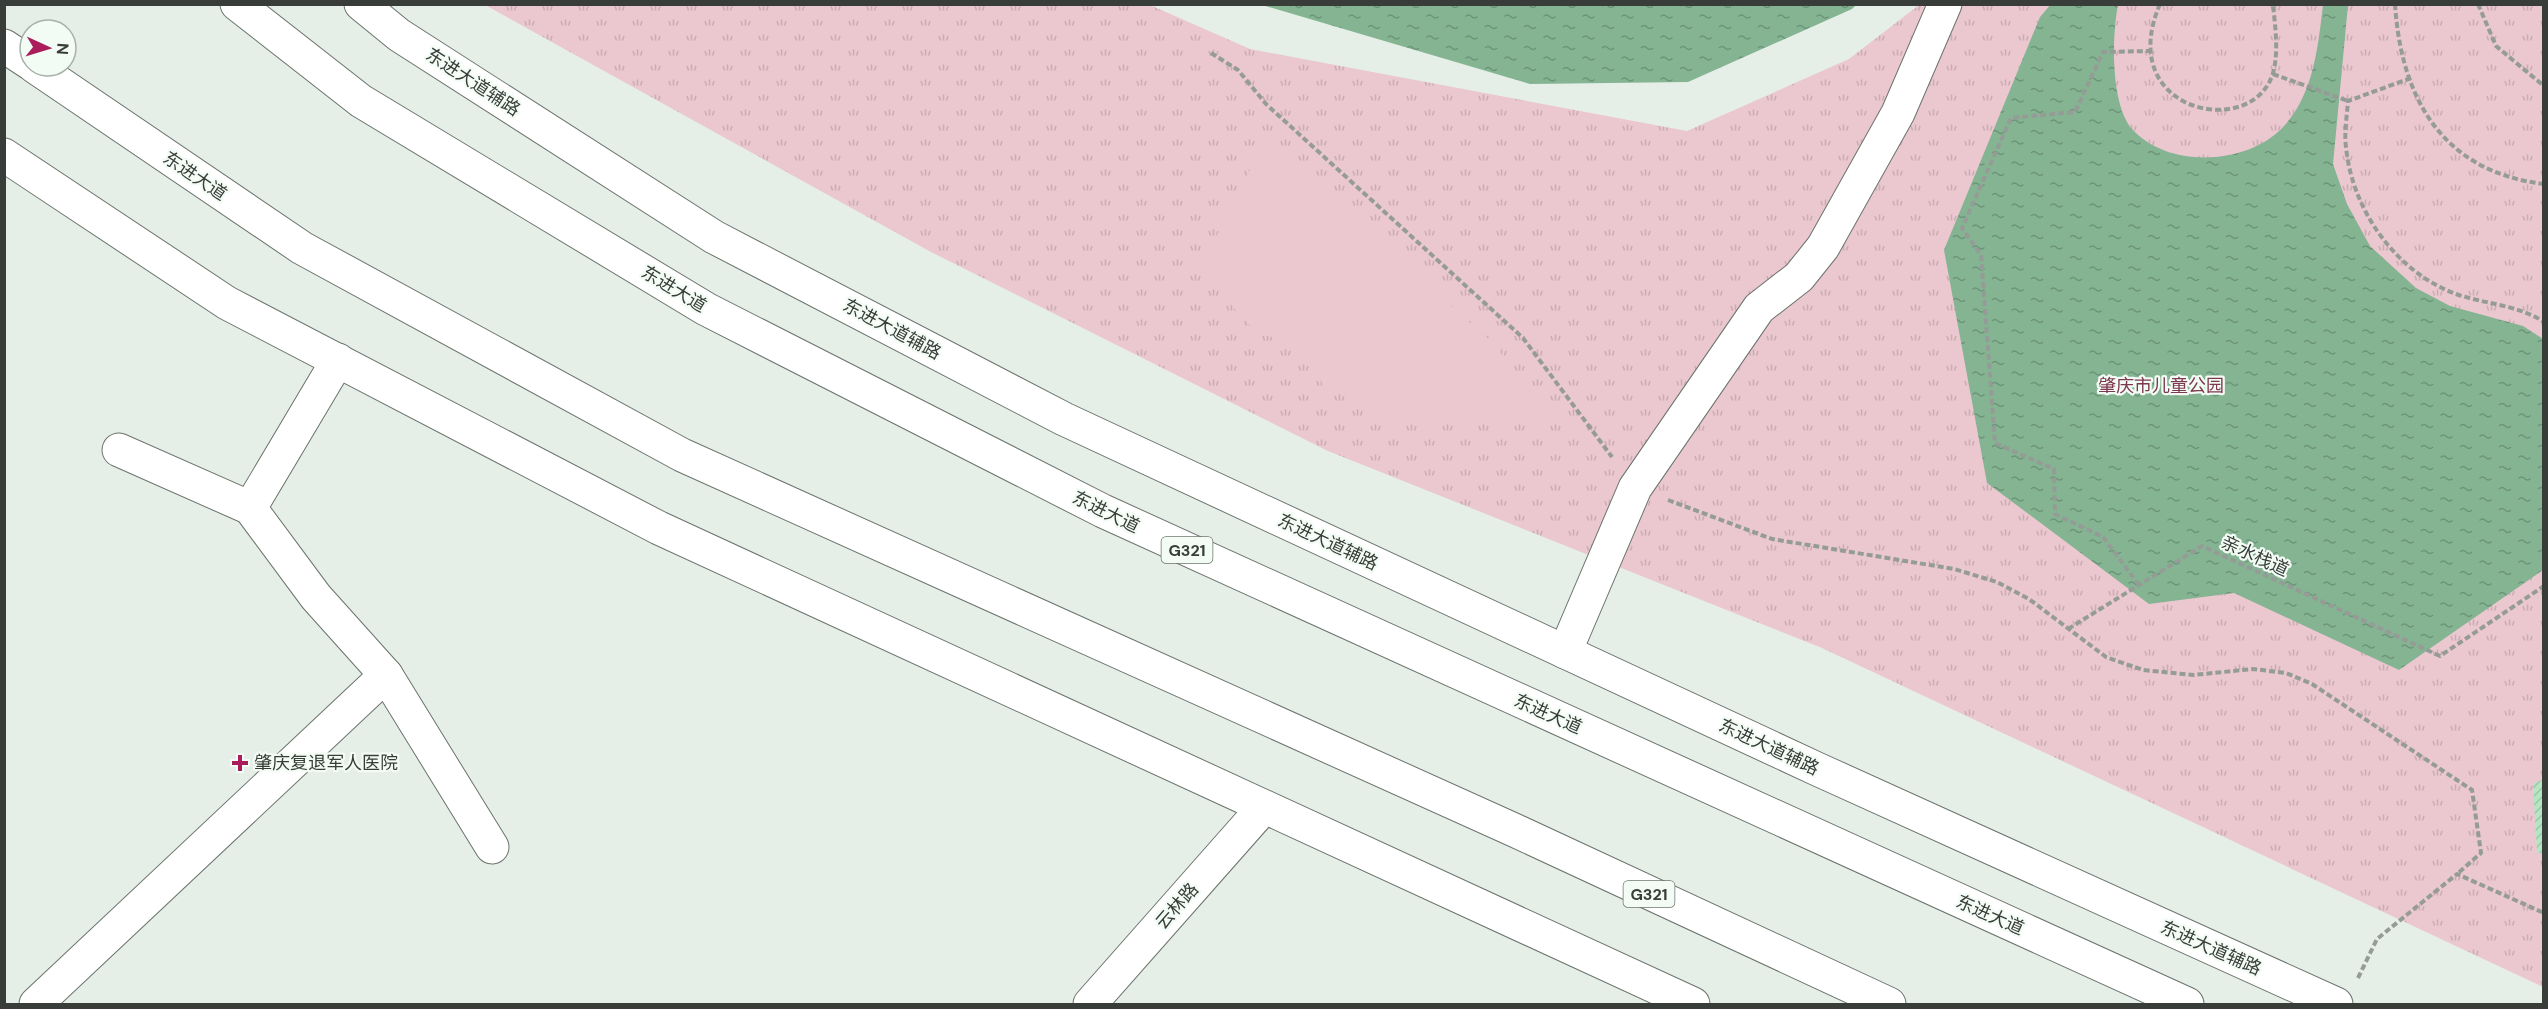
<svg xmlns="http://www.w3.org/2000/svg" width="2548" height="1009" font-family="'DM Sans','Noto Sans SC',sans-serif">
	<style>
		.park { fill: url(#park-tufts) }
		.garden { fill: #ebc7d0 }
		.water { fill: url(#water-ripples) }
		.building { fill: url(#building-hatch) }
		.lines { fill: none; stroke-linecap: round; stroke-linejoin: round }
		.minor-casing { stroke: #6b736d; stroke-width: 35 }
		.major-casing { stroke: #6b736d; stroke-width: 35 }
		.highway-casing { stroke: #6b736d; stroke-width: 35 }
		.path { stroke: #959c97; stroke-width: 4; stroke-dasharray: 6 3; stroke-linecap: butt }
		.minor { stroke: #fff; stroke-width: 33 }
		.major { stroke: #fff; stroke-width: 33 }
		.highway { stroke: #fff; stroke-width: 33 }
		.poi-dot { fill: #ab1d5a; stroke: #f2fcf5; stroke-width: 2 }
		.labels { text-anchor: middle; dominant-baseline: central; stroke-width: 4.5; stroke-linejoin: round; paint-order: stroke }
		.shield { fill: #f2fcf5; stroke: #707672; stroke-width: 1.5 }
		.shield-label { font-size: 16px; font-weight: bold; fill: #393d3a }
		.street-label { font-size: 18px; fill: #393d3a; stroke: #f2fcf5 }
		.park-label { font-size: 18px; fill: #7d374e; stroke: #f2fcf5 }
		.poi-label { font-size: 18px; fill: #393d3a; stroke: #f2fcf5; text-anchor: start }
	</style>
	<defs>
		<pattern id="park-tufts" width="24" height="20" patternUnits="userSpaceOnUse" patternTransform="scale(1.5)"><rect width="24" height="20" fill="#ebc7d0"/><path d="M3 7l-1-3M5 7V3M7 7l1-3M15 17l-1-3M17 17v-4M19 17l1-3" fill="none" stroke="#caacb3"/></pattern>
		<pattern id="water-ripples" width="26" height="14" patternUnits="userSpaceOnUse" patternTransform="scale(1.5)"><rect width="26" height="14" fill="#84b492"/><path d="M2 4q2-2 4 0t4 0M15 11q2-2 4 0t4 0" fill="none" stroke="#6d9478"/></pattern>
		<pattern id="building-hatch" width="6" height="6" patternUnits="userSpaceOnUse" patternTransform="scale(1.5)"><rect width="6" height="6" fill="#b5e6c3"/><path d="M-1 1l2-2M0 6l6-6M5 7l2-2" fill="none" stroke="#9cc6a8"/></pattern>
	</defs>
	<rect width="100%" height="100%" fill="#e5efe7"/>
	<path class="park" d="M485 5H1150L1250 49 1687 131 1849 59 1919 5H2543V987L1822 648 1328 451 931 252Z"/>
	<path class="garden" d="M1264 142 1491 341 1552 416 1402 425 1323 386 1309 347 1257 333 1199 270Z"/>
	<g class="water">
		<path d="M2051 4 2118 5C2112 36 2110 103 2132 129 2169 170 2250 165 2285 125 2314 92 2318 46 2323 5H2348L2333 164 2347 204 2370 246 2416 288 2450 306 2523 326 2543 339V570L2399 670 2234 593 2149 604 1987 483 1944 250 2040 17Z"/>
		<path d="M1262 5 1856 4V5L1852 9 1688 82 1530 84Z"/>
	</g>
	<path class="building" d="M2544 779V855L2537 852 2533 784Z"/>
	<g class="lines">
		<defs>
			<g id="minor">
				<path d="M119 450 250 508 316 597 386 675 492 847"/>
				<path d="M250 508 338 360"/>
				<path d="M1565 652 1635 488 1759 308 1799 277 1823 247 1898 113 1945 4"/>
				<path d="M36 1004 386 675"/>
				<path d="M1090 1004 1264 807"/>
			</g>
			<g id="major">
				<path d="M361 4 399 35 714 237 1064 419 1817 769 2336 1004"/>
				<path d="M4 155 227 303 659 528 1693 1004"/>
			</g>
			<g id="highway">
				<path d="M237 4 361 101 706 309 1103 511 2187 1004"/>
				<path d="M4 46 30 63"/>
				<path d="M34 66 302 248 682 455 1514 830 1889 1004"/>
			</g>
		</defs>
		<use href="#minor" class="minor-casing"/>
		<use href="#major" class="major-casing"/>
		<use href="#highway" class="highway-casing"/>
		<g class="path">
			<path d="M2160 4C2113 113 2253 141 2273 73 2279 52 2275 26 2273 4"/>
			<path d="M2395 4C2401 99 2443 172 2544 184"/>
			<path d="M2478 4 2496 46 2544 86"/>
			<path d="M1211 53 1238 70 1266 104 1523 338 1612 457"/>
			<path d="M2273 74 2348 101"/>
			<path d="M2411 78 2348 101C2347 116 2344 132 2346 147 2352 210 2396 272 2456 294 2484 304 2519 305 2544 322"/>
			<path d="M1668 500 1772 539 1954 569 1997 582 2029 599 2106 657 2143 670 2193 675 2253 669 2286 673 2312 684 2472 790 2481 853 2457 874"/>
			<path d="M2139 585 2103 537 2055 514 2054 469 1995 443 1981 255 1962 228 2011 118 2075 112 2103 52 2149 51"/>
			<path d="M2068 629 2202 546 2440 656 2544 586"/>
			<path d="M2358 978 2377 939 2457 874 2544 913"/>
		</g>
		<use href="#minor" class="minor"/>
		<use href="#major" class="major"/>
		<use href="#highway" class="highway"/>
	</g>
	<path class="poi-dot" d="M237 754h6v6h6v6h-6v6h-6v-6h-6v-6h6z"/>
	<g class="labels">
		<g class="shield">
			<rect x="1161.5" y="537" width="51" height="26" rx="4.5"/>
			<rect x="1623.5" y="881" width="51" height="26" rx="4.5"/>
		</g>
		<g class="shield-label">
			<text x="1187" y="550">G321</text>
			<text x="1649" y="894">G321</text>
		</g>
		<g class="street-label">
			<text transform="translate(473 82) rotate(33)">东进大道辅路</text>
			<text transform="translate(195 176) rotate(34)">东进大道</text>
			<text transform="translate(674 289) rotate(31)">东进大道</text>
			<text transform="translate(892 329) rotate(28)">东进大道辅路</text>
			<text transform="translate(1106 512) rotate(26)">东进大道</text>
			<text transform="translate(1328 542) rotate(25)">东进大道辅路</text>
			<text transform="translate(2255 556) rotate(25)">亲水栈道</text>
			<text transform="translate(1548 714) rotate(24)">东进大道</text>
			<text transform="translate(1769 747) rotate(25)">东进大道辅路</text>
			<text transform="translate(1177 906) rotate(-49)">云林路</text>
			<text transform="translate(1990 915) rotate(24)">东进大道</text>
			<text transform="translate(2211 948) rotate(24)">东进大道辅路</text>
		</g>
		<g class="park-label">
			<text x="2161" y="386">肇庆市儿童公园</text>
		</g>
		<g class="poi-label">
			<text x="254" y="763">肇庆复退军人医院</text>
		</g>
	</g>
	<rect width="2548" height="1009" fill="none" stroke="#393d3a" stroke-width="12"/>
	<g transform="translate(48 48) rotate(94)"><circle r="28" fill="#f2fcf5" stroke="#a8b0aa" stroke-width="1.5"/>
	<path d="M0-4.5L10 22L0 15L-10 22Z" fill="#ab1d5a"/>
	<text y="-9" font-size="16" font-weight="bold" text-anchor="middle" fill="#393d3a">N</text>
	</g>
</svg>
